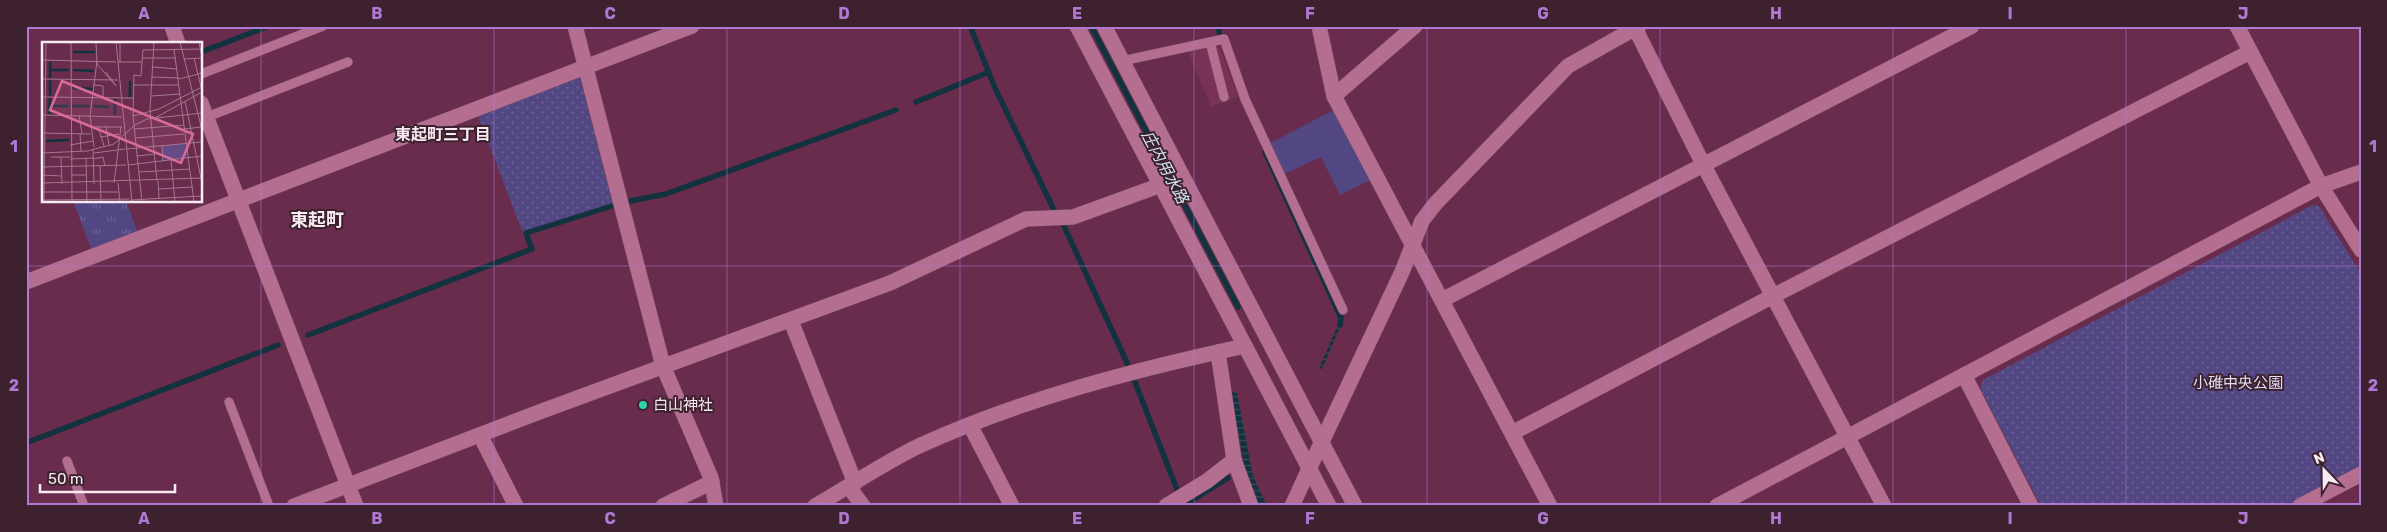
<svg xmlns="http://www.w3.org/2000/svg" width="2387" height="532" font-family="Rubik,'Noto Sans JP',sans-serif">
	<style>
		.built { fill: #773256 }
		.grass { fill: url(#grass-tufts) }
		.park { fill: url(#park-dots) }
		.garden { fill: #524783 }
		.water { fill: url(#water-rules) }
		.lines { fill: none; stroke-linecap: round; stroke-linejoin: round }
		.stream { stroke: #13323f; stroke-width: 5.5 }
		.service-casing { stroke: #7d4e67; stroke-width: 10 }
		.minor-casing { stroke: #7d4e67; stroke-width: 16 }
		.tertiary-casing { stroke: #7d4e67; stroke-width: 16 }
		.service { stroke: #b46f90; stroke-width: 9 }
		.minor { stroke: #b46f90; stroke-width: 15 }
		.tertiary { stroke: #b46f90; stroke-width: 15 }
		.grid { fill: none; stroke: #ae78d3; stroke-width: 1; stroke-opacity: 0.55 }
		.poi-dot { fill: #31d4a9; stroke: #3d212f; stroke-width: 2 }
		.labels { text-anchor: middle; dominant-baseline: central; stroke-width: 4; stroke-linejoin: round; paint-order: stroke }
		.park-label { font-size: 15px; fill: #e1dff3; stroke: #3d212f }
		.poi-label { font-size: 15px; fill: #faeaf1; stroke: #3d212f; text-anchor: start }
		.neighbourhood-label { font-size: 16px; font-weight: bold; fill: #faeaf1; stroke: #3d212f }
		.water-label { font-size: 16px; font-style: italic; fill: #d0e6f1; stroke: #3d212f }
		.quarter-label { font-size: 18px; font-weight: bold; fill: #faeaf1; stroke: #3d212f }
		.inset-river { fill: none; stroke: #13323f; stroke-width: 2.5 }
		.inset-road { fill: none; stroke: #a3788e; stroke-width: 1 }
		.view { fill: #d86c97; fill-opacity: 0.15; stroke: #d86c97; stroke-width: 2.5 }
		.inset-edge { fill: none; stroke: #faeaf1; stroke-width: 2.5 }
		.neatline { fill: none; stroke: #ae78d3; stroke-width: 2 }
		.grid-label { font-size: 16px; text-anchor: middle; font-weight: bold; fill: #ae78d3 }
	</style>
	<defs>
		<pattern id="grass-tufts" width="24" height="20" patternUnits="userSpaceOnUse" patternTransform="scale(1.25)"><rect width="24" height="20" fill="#524783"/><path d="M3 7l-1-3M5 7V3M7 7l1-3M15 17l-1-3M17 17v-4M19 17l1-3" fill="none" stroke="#6c6295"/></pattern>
		<pattern id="park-dots" width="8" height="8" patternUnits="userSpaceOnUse" patternTransform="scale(1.25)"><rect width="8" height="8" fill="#524783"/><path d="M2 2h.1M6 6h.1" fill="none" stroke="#6c6295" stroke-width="1.8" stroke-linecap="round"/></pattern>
		<pattern id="water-rules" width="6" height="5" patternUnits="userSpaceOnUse" patternTransform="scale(1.25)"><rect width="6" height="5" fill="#13323f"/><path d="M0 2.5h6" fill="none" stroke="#36505b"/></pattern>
	</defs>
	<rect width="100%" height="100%" fill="#692c4c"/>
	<path class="built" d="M1216 44 1220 49 1238 97 1211 107 1187 49Z"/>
	<path class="grass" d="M73 201H126L138 233 92 251Z"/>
	<g class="park">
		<path d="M575 76 580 78 613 205 523 233 477 114Z"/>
		<path d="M2313 205 2319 206 2361 274V467L2285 506H2041L1980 388 1983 380Z"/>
	</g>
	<path class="garden" d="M1334 110 1371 180 1340 195 1321 157 1284 174 1270 143Z"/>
	<g class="water">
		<path d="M1341 318 1342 322 1322 369 1319 368Z"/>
		<path d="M1231 392 1237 393 1253 476 1267 506H1258L1246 475Z"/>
	</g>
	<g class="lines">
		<g class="stream">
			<path d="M970 26 995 88 1055 212"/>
			<path d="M1091 26 1238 307"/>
			<path d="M1218 26 1220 36"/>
			<path d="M201 52 269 26"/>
			<path d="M916 102 989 72"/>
			<path d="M1265 152 1341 318 1340 325"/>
			<path d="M630 201 666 194 896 110"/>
			<path d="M1063 224 1128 365"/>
			<path d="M308 335 532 249 526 233 612 206"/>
			<path d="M1133 377 1178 492"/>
			<path d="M26 443 278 345"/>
			<path d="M1183 506 1228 478"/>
		</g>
		<defs>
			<g id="service">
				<path d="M1210 42 1224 97"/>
				<path d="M1122 61 1224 39 1245 99 1343 310"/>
				<path d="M201 74 323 26"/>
				<path d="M207 117 348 62"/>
				<path d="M229 402 269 506"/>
				<path d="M67 461 84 506"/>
			</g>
			<g id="minor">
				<path d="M575 26 663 366 711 478 716 506"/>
				<path d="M1319 26 1334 96 1550 506"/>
				<path d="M1634 26 1704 166 1884 506"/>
				<path d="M2237 26 2321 186 2361 250"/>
				<path d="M1334 96 1415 26"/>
				<path d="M26 282 692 26"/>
				<path d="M1442 300 1972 26"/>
				<path d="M791 321 855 483"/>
				<path d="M1218 352 1234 460 1251 506"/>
				<path d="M1964 375 2031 506"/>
				<path d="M970 425 1012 506"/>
				<path d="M1512 433 1773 296 2250 52"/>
				<path d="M480 435 516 506"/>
				<path d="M849 487 863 506"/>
				<path d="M294 506 542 411 890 283 1026 219 1073 217 1161 185"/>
				<path d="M663 506 712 482"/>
				<path d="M815 506C850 486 885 462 921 445 1025 398 1134 370 1245 346"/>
				<path d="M1166 506 1207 481 1234 460"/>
				<path d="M1292 506 1309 469"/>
				<path d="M1717 506 2321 186 2361 172"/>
				<path d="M2300 506 2361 474"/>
			</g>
			<g id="tertiary">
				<path d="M172 26 178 44"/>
				<path d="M1077 26 1329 506"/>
				<path d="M1104 26 1355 506"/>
				<path d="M201 103 356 506"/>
				<path d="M1309 469 1402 272 1422 221 1435 204 1568 66 1639 26"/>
			</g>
		</defs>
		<use href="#service" class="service-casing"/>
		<use href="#minor" class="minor-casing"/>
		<use href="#tertiary" class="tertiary-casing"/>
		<use href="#service" class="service"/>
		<use href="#minor" class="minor"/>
		<use href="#tertiary" class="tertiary"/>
	</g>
	<path class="grid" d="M261 26V506M494 26V506M727 26V506M960 26V506M1194 26V506M1427 26V506M1660 26V506M1893 26V506M2126 26V506M26 266H2361"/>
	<circle class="poi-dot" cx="643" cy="405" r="5"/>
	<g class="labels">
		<g class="park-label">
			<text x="2238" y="383">小碓中央公園</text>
		</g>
		<g class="poi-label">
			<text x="653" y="405">白山神社</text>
		</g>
		<g class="neighbourhood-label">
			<text x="443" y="134">東起町三丁目</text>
		</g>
		<g class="water-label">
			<text transform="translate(1165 167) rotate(62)">庄内用水路</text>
		</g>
		<g class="quarter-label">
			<text x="317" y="220">東起町</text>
		</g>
	</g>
	<g transform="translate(42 42)">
		<rect width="160" height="160" fill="#692c4c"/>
		<path d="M143 102 145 116 122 119 120 104Z" fill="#524783"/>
		<path class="inset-river" d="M31 10H53M8 28H27M31 28 52 29M8 36V20M88 39V55M30 46 51 47M8 54V38M73 57V73M7 64H27M30 64H48M51 64 67 65M7 72 8 56M4 99 27 98"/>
		<path class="inset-road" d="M29 0 30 160M54 0 55 22 74 44 64 30M74 0 90 160M78 0V20M112 0 108 68 115 139M138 0 160 88M157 0 160 16M132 7 152 160M100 16H134M152 16 159 45M142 17 160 16M0 18 74 20M76 20H100M111 25 135 27M110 35 137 36M0 37 76 38M137 37 160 31M52 43 61 44V56M92 43H137M109 54 138 52M0 55 92 56M143 59 160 141M0 73 80 75M37 73 40 92M91 74 117 67 160 45M113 76 160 50M56 84 62 104M64 84 67 103M48 85H80M92 87 142 83M142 87 159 85M0 91 49 92M38 92 39 109M58 95 77 92M93 96 142 92M28 103 51 99M120 103 121 119M52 105 48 74 55 19M51 107 52 142M84 107 160 100M0 111 45 109 72 102 93 83 105 77 160 71M52 111 83 107M95 114 113 112M9 115H28M19 115 20 142M44 116 45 160M28 117 51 116M51 117 61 115 63 124M129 118 133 160M86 123 160 114M58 124 59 160M0 125 84 123M97 130 148 127M0 133 19 134M29 133H44M116 139 117 156M0 141 160 136M72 141 79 85M76 141 78 160M116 147 151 145M0 150H77M0 158 88 157M89 158 160 154M2 160 4 2M100 160 91 74 92 33 99 34 101 8 160 7"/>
		<path class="view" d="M20 39 151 92 139 121 8 68Z"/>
		<rect width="160" height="160" class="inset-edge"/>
	</g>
	<rect width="2387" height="532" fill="none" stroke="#3d212f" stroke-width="55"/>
	<g transform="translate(2324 470) rotate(338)" stroke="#3d212f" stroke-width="4" paint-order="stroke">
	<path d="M0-4L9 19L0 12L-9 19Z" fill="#faeaf1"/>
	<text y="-8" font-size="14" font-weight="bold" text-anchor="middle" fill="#faeaf1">N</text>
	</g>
	<path d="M40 484v8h135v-8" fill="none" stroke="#faeaf1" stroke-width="2.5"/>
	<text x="48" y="484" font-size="15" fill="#faeaf1" stroke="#3d212f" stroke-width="4" paint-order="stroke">50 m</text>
	<rect x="28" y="28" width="2332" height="476" class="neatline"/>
	<g class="grid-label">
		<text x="144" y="19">A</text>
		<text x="377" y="19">B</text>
		<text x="610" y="19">C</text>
		<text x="844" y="19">D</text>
		<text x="1077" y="19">E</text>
		<text x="1310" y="19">F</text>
		<text x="1543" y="19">G</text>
		<text x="1776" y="19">H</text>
		<text x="2010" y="19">I</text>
		<text x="2243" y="19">J</text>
		<text x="14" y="152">1</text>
		<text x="2373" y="152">1</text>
		<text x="14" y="391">2</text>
		<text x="2373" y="391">2</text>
		<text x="144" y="524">A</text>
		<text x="377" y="524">B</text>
		<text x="610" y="524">C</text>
		<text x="844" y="524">D</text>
		<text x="1077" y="524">E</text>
		<text x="1310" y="524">F</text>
		<text x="1543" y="524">G</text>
		<text x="1776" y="524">H</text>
		<text x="2010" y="524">I</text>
		<text x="2243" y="524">J</text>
	</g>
</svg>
